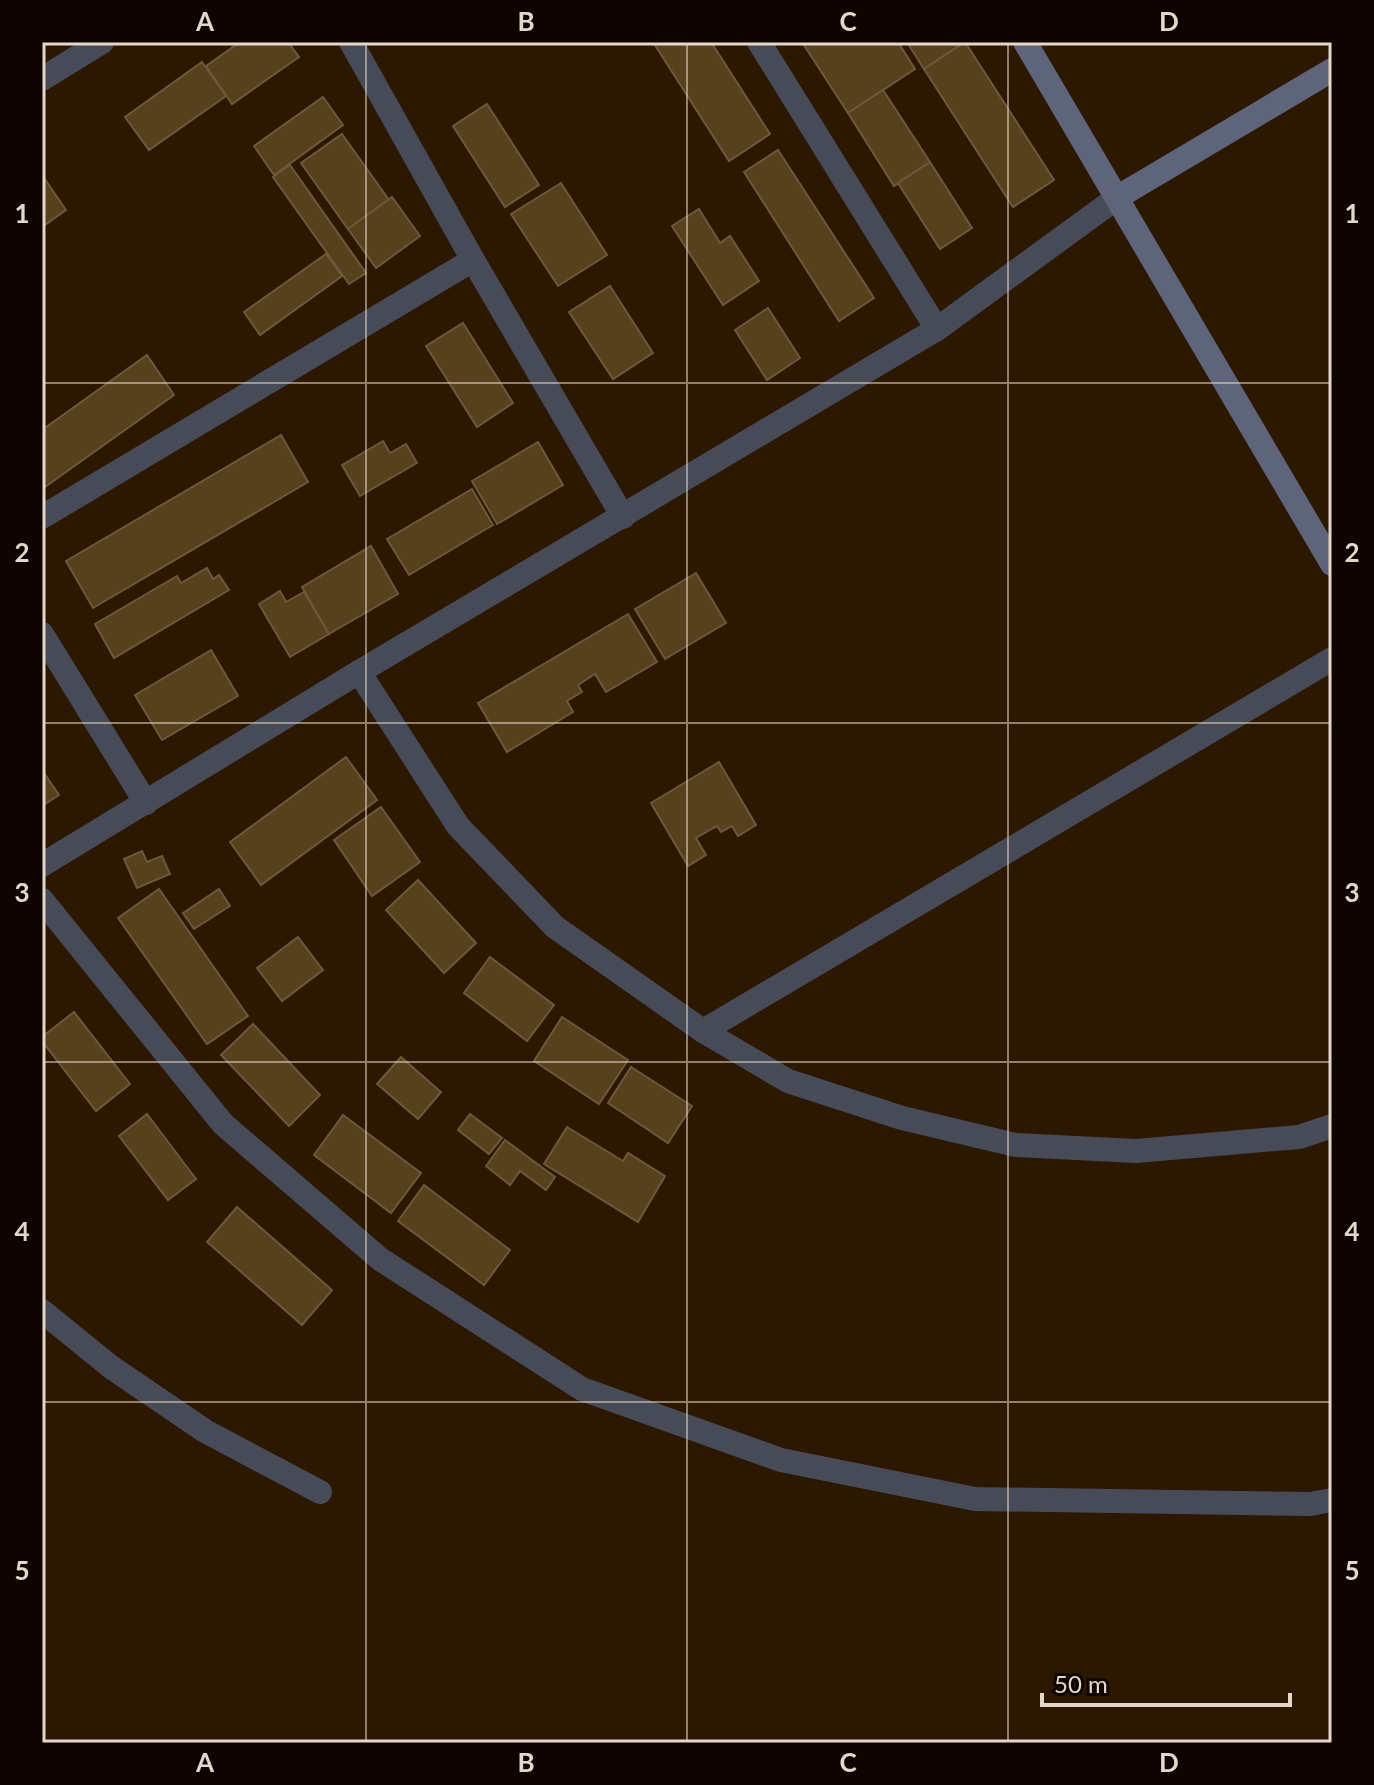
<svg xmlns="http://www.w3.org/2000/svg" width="1374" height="1785" font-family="Lato,sans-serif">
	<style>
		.building { fill: #57401c; stroke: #6c583b; stroke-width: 2 }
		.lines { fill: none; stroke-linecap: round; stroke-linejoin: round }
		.street { stroke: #474b58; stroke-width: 24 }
		.secondary { stroke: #5e6479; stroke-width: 24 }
		.grid { fill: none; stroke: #e5d7c9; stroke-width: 2; stroke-opacity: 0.55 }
		.neatline { fill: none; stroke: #e5d7c9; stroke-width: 3 }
		.grid-label { font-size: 26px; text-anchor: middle; font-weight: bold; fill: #e5d7c9 }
	</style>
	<rect width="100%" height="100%" fill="#2c1701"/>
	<g class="building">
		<path d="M240 42H288L299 57 232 104 206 66Z"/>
		<path d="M653 42H711L770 134 729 161Z"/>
		<path d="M802 42H898L915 69 848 113Z"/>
		<path d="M907 42H965L924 69Z"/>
		<path d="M965 42 1054 180 1013 207 924 69Z"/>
		<path d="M202 62 226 96 149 150 125 117Z"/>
		<path d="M883 90 930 162 894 186 848 113Z"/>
		<path d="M323 97 343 125 274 175 254 146Z"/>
		<path d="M487 104 539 185 505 207 453 126Z"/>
		<path d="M342 134 389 200 348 229 301 163Z"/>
		<path d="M778 150 874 298 839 321 744 172Z"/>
		<path d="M930 162 972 228 940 249 898 183Z"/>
		<path d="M290 165 366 273 349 284 273 177Z"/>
		<path d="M42 175 66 210 42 227Z"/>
		<path d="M561 183 607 255 558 286 511 214Z"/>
		<path d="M392 197 420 236 376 268 348 229Z"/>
		<path d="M699 209 720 243 730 236 759 281 723 305 672 226Z"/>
		<path d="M326 254 342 276 260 335 244 312Z"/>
		<path d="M610 286 653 353 613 379 569 312Z"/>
		<path d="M768 308 800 358 767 380 735 330Z"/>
		<path d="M463 323 513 403 477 427 426 346Z"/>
		<path d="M147 355 174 395 42 489V430Z"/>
		<path d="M281 435 308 482 93 608 66 561Z"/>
		<path d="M383 441 390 453 406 444 417 463 360 496 342 465Z"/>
		<path d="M538 442 563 485 497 524 472 481Z"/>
		<path d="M472 489 493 525 409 575 387 539Z"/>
		<path d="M371 546 398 594 329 634 302 587Z"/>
		<path d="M207 568 213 579 219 575 229 590 114 658 95 624 177 576 181 583Z"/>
		<path d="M696 573 726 623 665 659 635 609Z"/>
		<path d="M280 591 286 602 304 592 329 634 290 657 259 604Z"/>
		<path d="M628 614 657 662 606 692 595 674 578 685 582 692 567 701 573 712 507 752 478 703Z"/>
		<path d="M211 650 238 696 162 740 135 695Z"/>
		<path d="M346 757 377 800 261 885 230 842Z"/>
		<path d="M719 762 756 825 738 836 732 826 721 832 717 826 696 838 706 855 688 866 651 803Z"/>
		<path d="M42 770 59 795 42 806Z"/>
		<path d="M381 807 420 862 372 896 334 840Z"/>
		<path d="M142 851 147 862 162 856 170 874 137 888 124 859Z"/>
		<path d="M418 880 476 943 444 973 386 910Z"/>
		<path d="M159 889 248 1016 207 1044 118 918Z"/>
		<path d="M219 889 230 906 194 929 183 913Z"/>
		<path d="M298 937 323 970 282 1001 257 968Z"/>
		<path d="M490 957 554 1005 527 1041 464 993Z"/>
		<path d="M74 1012 130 1084 96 1111 42 1041V1037Z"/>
		<path d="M562 1017 628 1060 599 1104 534 1061Z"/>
		<path d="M253 1024 320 1095 289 1126 221 1055Z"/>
		<path d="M401 1057 441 1092 418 1119 377 1084Z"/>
		<path d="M631 1067 692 1106 668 1143 608 1103Z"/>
		<path d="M147 1114 196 1179 168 1200 119 1136Z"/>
		<path d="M470 1114 502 1138 489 1154 458 1130Z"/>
		<path d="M343 1115 421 1173 391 1213 314 1155Z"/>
		<path d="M567 1127 623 1161 628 1153 665 1176 638 1222 544 1164Z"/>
		<path d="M505 1140 555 1177 546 1190 520 1171 510 1185 486 1166Z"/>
		<path d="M424 1185 510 1250 484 1285 398 1221Z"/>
		<path d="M237 1207 332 1290 302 1325 207 1242Z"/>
	</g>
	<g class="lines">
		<g class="street">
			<path d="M351 42 473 260 623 517"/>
			<path d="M759 42 937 329"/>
			<path d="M42 79 102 42"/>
			<path d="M42 517 473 260"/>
			<path d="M42 634 146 803"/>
			<path d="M359 672 458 826 555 927 703 1031 788 1081 902 1118 1016 1145 1136 1151 1299 1137 1332 1126"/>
			<path d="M42 865 359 672 937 329 1118 197"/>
			<path d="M42 900 223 1124 380 1259 582 1389 781 1460 975 1499 1310 1504 1332 1500"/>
			<path d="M703 1031 1332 659"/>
			<path d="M42 1311 111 1367 205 1431 320 1492"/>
		</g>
		<g class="secondary">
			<path d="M1025 42 1332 564"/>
			<path d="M1118 197 1332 70"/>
		</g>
	</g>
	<path class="grid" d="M366 42V1743M687 42V1743M1008 42V1743M42 383H1332M42 723H1332M42 1062H1332M42 1402H1332"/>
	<rect width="1374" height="1785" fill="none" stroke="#0e0501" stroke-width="88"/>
	<path d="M1042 1693v12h248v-12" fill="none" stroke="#e5d7c9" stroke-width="4"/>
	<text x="1054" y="1693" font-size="24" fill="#e5d7c9" stroke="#0e0501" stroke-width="6" paint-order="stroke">50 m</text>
	<rect x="44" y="44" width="1286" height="1697" class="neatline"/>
	<g class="grid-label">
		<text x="205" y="31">A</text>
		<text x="526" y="31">B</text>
		<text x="848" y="31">C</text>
		<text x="1169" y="31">D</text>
		<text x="22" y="223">1</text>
		<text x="1352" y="223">1</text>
		<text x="22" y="562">2</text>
		<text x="1352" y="562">2</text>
		<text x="22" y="902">3</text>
		<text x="1352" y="902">3</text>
		<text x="22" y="1241">4</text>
		<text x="1352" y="1241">4</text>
		<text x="22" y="1580">5</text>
		<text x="1352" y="1580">5</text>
		<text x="205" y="1772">A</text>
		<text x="526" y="1772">B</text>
		<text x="848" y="1772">C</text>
		<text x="1169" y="1772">D</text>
	</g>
</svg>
